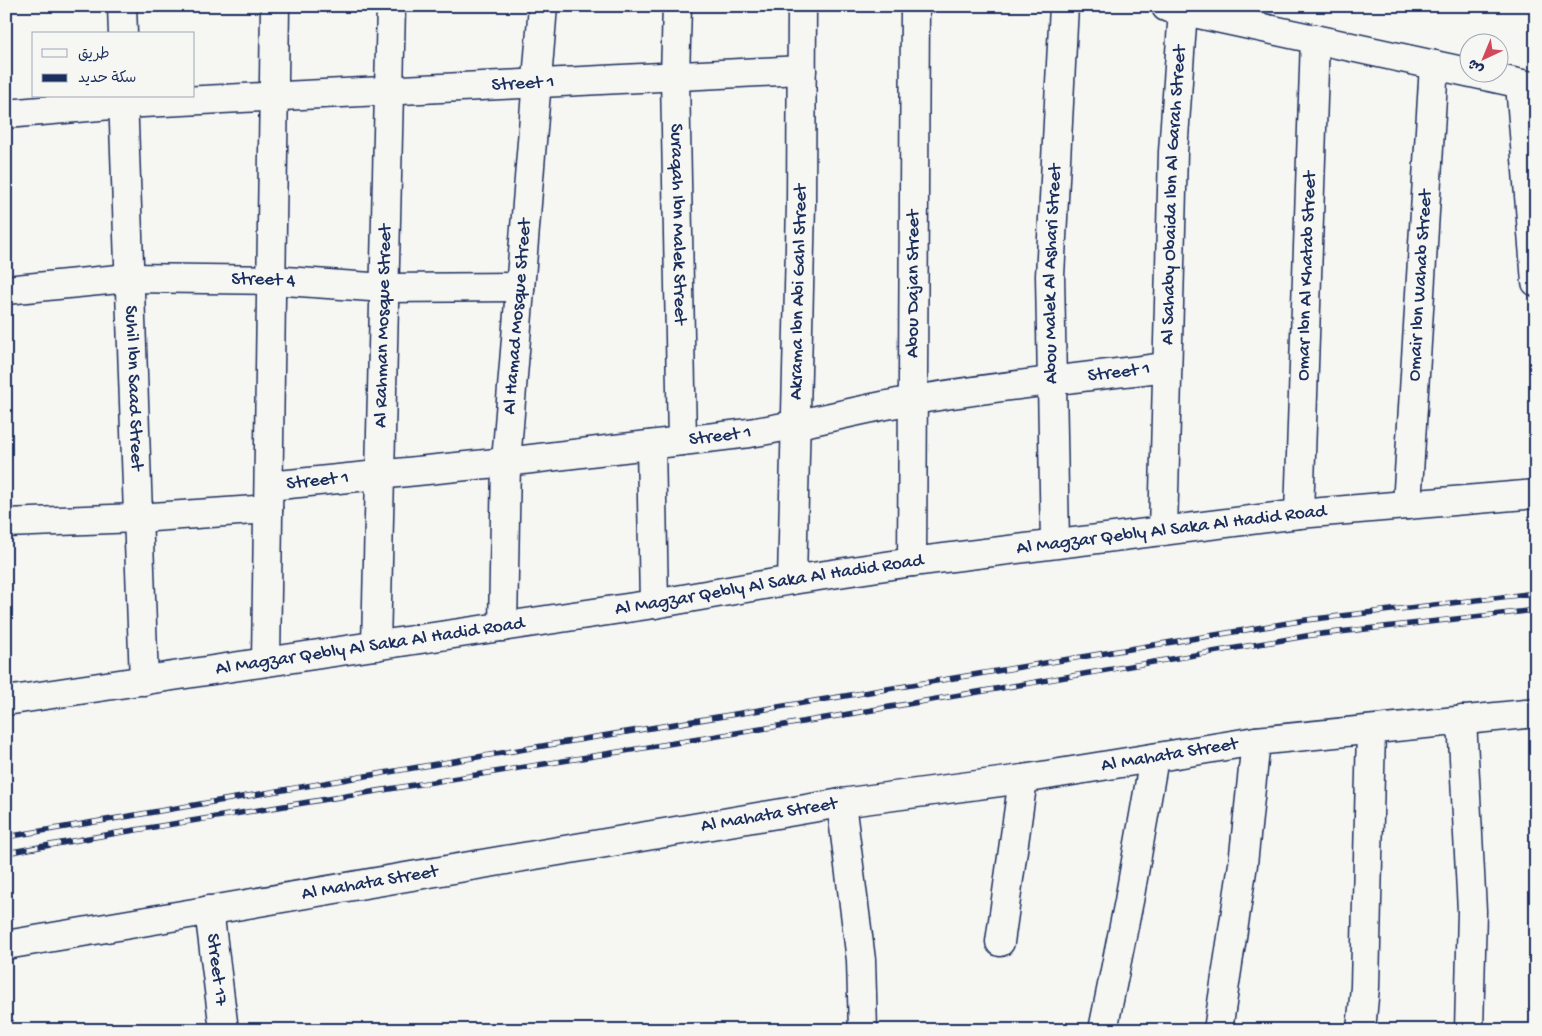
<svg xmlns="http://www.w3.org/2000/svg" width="1542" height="1036" font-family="'Gochi Hand','Playpen Sans Arabic',sans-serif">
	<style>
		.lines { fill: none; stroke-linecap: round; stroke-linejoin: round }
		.minor-casing { stroke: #1b2f5e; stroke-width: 31 }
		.minor { stroke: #f6f6f2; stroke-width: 28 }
		.rail-casing { stroke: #1b2f5e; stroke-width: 5.5 }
		.rail { stroke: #f6f6f2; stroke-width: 4; stroke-dasharray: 11; stroke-linecap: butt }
		.labels { text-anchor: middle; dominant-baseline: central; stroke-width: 5; stroke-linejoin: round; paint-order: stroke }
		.street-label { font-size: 19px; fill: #1b2f5e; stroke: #f6f6f2 }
	</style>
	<rect width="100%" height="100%" fill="#f6f6f2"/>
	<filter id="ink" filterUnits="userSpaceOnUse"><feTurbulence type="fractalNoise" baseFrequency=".02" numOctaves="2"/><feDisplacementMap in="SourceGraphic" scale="10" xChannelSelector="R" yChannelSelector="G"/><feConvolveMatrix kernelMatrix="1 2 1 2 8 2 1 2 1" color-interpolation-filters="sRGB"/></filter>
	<g filter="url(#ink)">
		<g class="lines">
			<defs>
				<g id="minor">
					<path d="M122 6 123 34"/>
					<path id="s1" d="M677 6 675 77 682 441"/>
					<path d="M1166 7 1536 87"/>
					<path d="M1520 84 1536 282"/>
					<path id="s2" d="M123 96 144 681"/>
					<path id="s3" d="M6 114 123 104 802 70"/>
					<path id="s4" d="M6 290 129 278 271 280 385 288 520 287"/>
					<path d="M651 445 654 604"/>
					<path id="s5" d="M269 486 506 462 749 433C805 425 859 409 914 400 998 386 1083 377 1167 367"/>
					<path id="s6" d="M1407 505 1434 65"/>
					<path id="s7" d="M1299 514 1315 39"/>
					<path d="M6 523 138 518 268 509"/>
					<path id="s8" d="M1163 531 1173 152 1183 10"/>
					<path id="s9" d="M1055 543 1050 276 1064 6"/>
					<path id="s10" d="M912 562 915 6"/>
					<path id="s11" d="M792 580 801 204 802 6"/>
					<path id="s12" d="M503 627 506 462 543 6"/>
					<path id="s13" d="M376 646 391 6"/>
					<path d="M266 662 275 6"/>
					<path id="s14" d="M6 701 654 604 792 580 912 562 1299 514 1536 494"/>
					<path d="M1462 720 1472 911 1469 1030"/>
					<path d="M841 803 861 960 863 1030"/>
					<path id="s15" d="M209 910 224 1030"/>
					<path d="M1000 942 1023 779"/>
					<path id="s16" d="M6 945 841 803 1023 779 1256 741 1536 713"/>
					<path d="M1103 1030 1129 901 1154 758"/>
					<path d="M1218 1030 1243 864 1256 741"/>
					<path d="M1361 1030 1365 987 1371 730"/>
				</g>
			</defs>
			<use href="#minor" class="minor-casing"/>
			<use href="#minor" class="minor"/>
			<defs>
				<g id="rail">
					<path d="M6 837 578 740 1306 620 1536 593"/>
					<path d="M6 853 117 833 761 729 1312 635 1536 610"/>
				</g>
			</defs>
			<use href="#rail" class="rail-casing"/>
			<use href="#rail" class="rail"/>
		</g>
	</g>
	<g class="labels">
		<g class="street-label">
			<text stroke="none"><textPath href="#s3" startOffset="518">Street 1</textPath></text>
			<text stroke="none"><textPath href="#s8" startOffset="336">Al Sahaby Obaida Ibn Al Garah Street</textPath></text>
			<text stroke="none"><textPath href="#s1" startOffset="218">Suraqah Ibn Malek Street</textPath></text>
			<text stroke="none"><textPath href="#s9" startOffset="269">Abou Malek Al Ashari Street</textPath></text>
			<text stroke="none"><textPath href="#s7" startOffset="238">Omar Ibn Al Khatab Street</textPath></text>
			<text stroke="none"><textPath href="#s4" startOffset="258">Street 4</textPath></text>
			<text stroke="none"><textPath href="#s10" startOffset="278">Abou Dajan Street</textPath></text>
			<text stroke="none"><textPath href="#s6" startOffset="220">Omair Ibn Wahab Street</textPath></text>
			<text stroke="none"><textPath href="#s11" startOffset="288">Akrama Ibn Abi Gahl Street</textPath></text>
			<text stroke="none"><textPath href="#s12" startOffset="311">Al Hamad Mosque Street</textPath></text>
			<text stroke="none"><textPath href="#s13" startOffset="320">Al Rahman Mosque Street</textPath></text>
			<text stroke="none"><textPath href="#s5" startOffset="858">Street 1</textPath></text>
			<text stroke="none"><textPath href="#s2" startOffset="292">Suhil Ibn Saad Street</textPath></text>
			<text stroke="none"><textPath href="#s5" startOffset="454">Street 1</textPath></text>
			<text stroke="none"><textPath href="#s5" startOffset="49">Street 1</textPath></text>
			<text stroke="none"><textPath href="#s14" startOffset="1178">Al Magzar Qebly Al Saka Al Hadid Road</textPath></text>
			<text stroke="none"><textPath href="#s14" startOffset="772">Al Magzar Qebly Al Saka Al Hadid Road</textPath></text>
			<text stroke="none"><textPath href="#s14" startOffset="368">Al Magzar Qebly Al Saka Al Hadid Road</textPath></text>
			<text stroke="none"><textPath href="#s16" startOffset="1179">Al Mahata Street</textPath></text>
			<text stroke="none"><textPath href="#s16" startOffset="774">Al Mahata Street</textPath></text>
			<text stroke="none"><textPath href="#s16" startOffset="369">Al Mahata Street</textPath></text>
			<text stroke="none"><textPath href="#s15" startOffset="60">Street 17</textPath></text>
		</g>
	</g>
	<rect width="1542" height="1036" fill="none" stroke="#f6f6f2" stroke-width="25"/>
	<rect x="12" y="12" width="1517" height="1011" fill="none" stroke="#1b2f5e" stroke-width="2" filter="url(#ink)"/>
	<rect x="32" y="32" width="162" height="65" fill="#f6f6f2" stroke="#9ea6b7"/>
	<rect x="42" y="49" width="25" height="8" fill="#f6f6f2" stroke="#9ea6b7"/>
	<text x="78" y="58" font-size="15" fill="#1b2f5e">طريق</text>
	<rect x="42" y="74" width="25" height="8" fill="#1b2f5e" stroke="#9ea6b7"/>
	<text x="78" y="82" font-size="15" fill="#1b2f5e">سكة حديد</text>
	<g transform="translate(1484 58) rotate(224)"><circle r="24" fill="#f6f6f2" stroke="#9ea6b7"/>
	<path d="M0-4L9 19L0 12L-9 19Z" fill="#d1495b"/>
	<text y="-8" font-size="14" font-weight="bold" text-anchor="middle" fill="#1b2f5e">ش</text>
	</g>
</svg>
